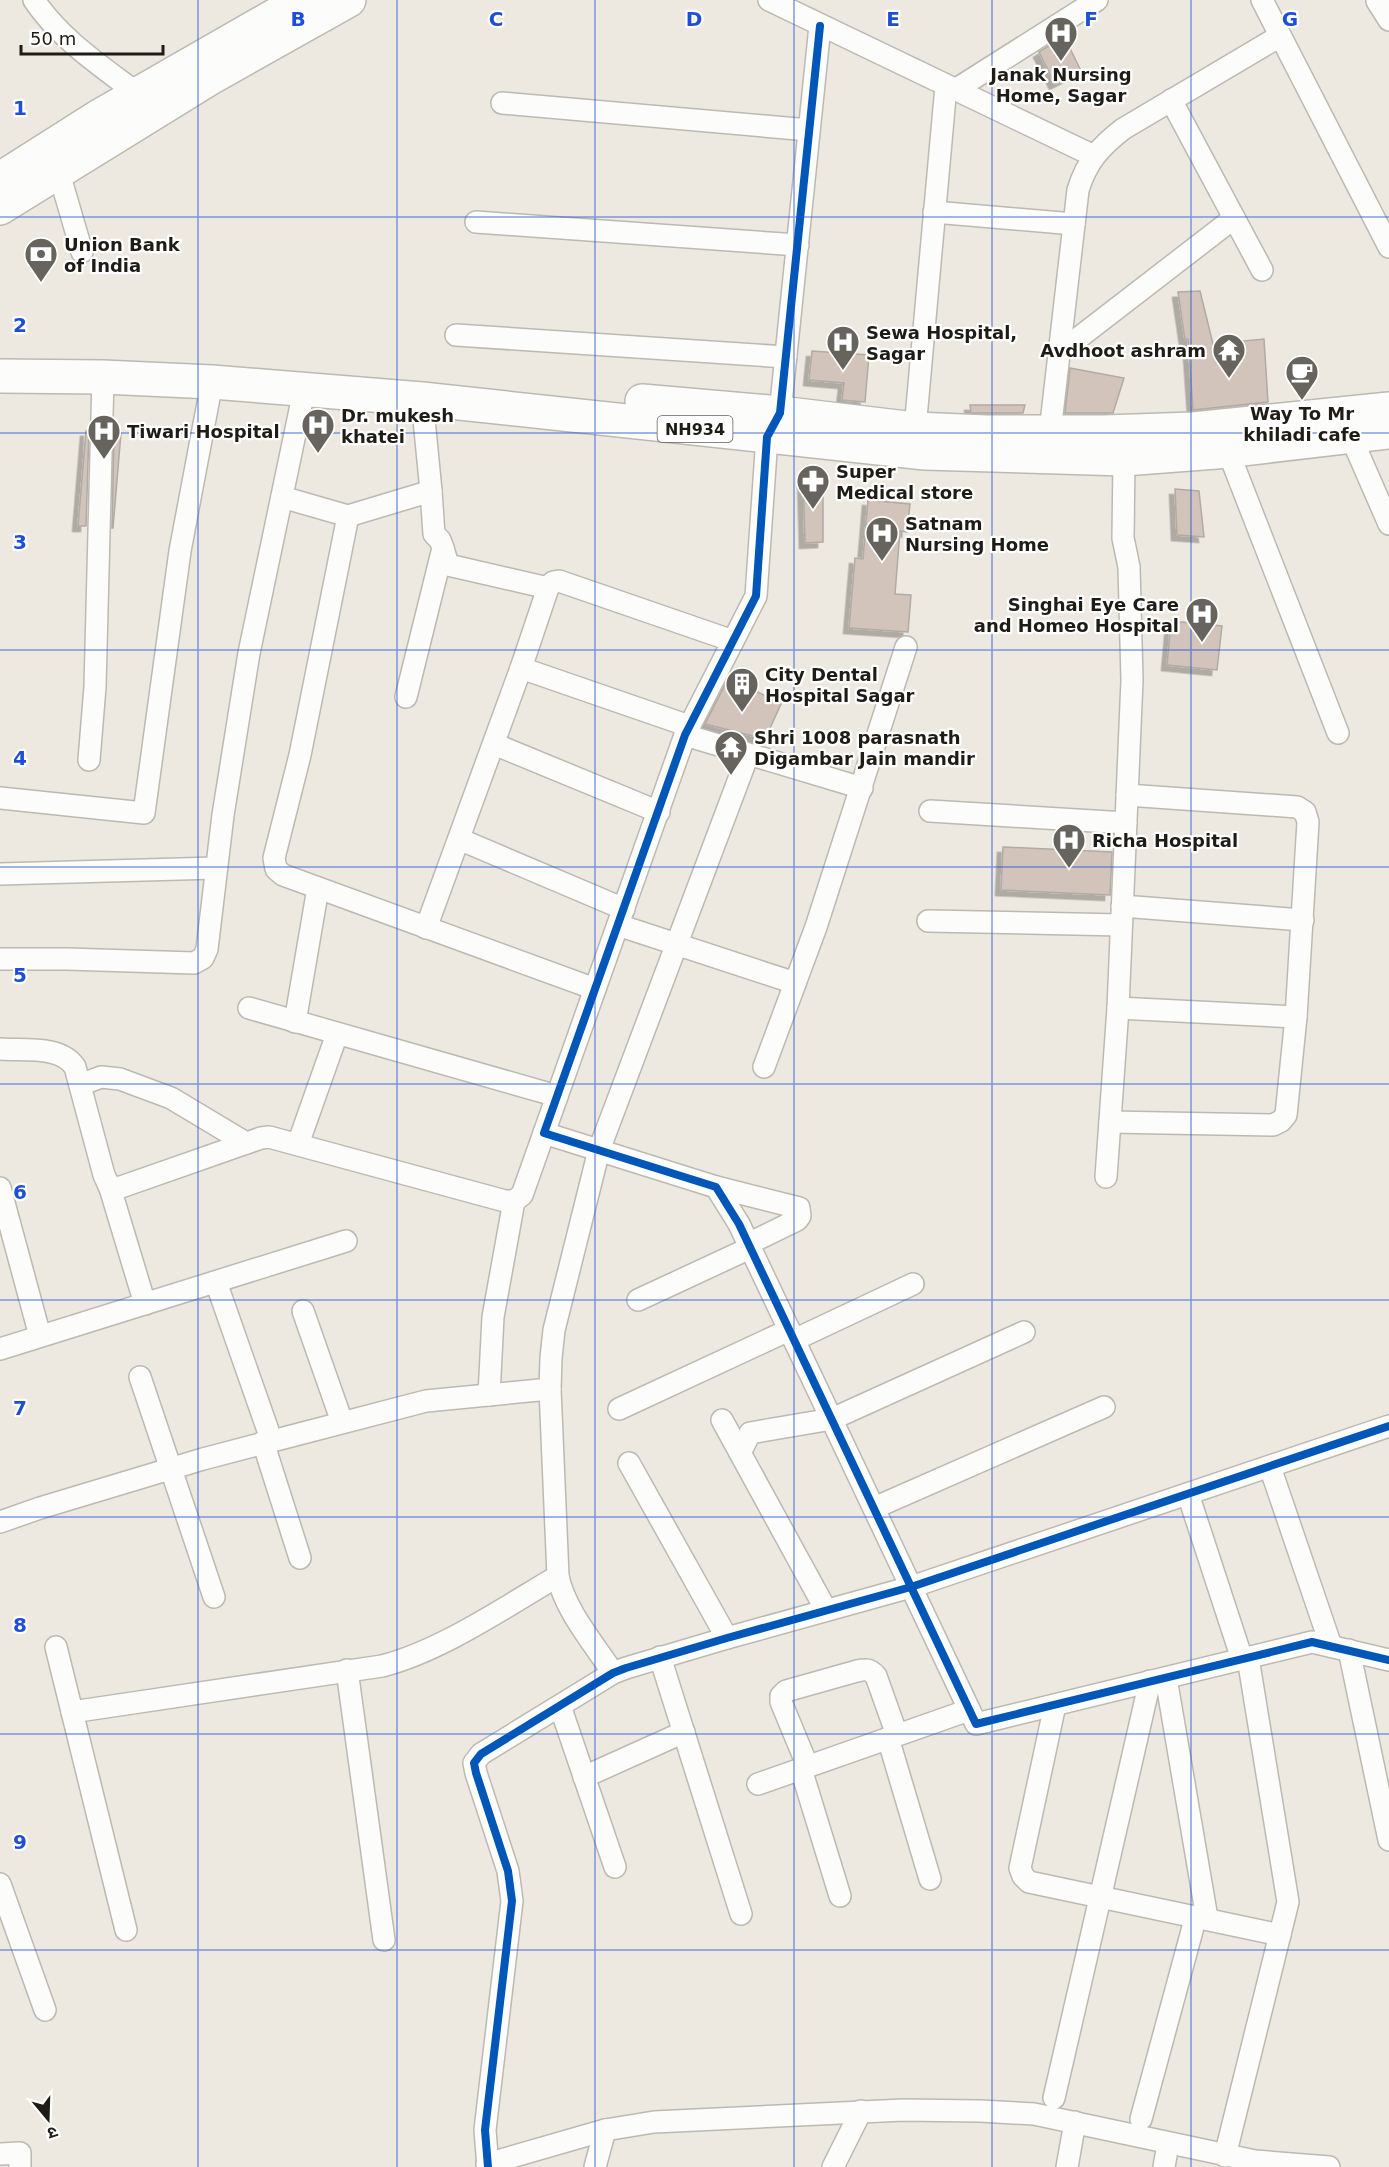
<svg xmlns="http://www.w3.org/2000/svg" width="1389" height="2167" font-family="'DejaVu Sans','Noto Sans Devanagari',sans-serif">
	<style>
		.building { fill: #d2c4ba; stroke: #b0aba5; stroke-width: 1.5; filter: url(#shadow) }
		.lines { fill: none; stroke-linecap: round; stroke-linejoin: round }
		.minor-casing { stroke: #bcb9b2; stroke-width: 24 }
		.primary-casing { stroke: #bcb9b2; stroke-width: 36 }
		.trunk-casing { stroke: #bcb9b2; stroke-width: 36 }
		.minor { stroke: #fcfcfa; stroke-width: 21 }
		.primary { stroke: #fcfcfa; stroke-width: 33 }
		.trunk { stroke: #fcfcfa; stroke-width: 33 }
		.cycleway-casing { stroke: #fff; stroke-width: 11 }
		.cycleway { stroke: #0057b8; stroke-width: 8 }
		.grid { fill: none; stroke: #1d4ed8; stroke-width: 1.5; stroke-opacity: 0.55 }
		.labels { text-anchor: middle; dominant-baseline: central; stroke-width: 4.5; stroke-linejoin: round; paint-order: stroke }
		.shield { fill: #fff; stroke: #62605c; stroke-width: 1.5 }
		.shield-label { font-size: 16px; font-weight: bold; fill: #1f1c16 }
		.poi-label { font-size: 18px; font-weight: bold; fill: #1f1c16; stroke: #fff; text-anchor: start }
		.grid-label { font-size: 20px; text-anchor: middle; font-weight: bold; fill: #1d4ed8; stroke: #fff; stroke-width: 4.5; stroke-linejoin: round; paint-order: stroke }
	</style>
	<defs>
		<filter id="shadow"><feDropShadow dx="-5.5" dy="5.5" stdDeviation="0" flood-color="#0004"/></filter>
	</defs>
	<rect width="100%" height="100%" fill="#eee9e0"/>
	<g class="building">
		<path d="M1064 36 1081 71 1055 84 1039 52Z"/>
		<path d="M1200 291 1213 344 1264 339 1268 402 1193 410 1188 339 1185 340 1178 292Z"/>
		<path d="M812 351 869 355 865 402 842 400 844 383 809 380Z"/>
		<path d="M1070 368 1124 378 1113 413H1065Z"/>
		<path d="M970 405H1025L1023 413H971Z"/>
		<path d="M86 431H89L86 526H78Z"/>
		<path d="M114 433H121L113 528H112Z"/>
		<path d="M803 473 823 478V542L805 543Z"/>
		<path d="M1175 489 1199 491 1204 537 1177 535Z"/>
		<path d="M868 500 910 504 907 532 900 531 895 594 911 595 908 632 849 628 855 558 863 559Z"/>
		<path d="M1171 621 1222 626 1217 670 1167 665Z"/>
		<path d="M729 677 781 704 765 739 705 724Z"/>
		<path d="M1003 847 1112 852 1110 895 1001 890Z"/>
	</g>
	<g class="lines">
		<defs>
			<g id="minor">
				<path d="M34 0C60 39 101 66 138 94"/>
				<path d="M769 0 1094 156"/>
				<path d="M1262 0 1389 247"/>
				<path d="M1377 1 1389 20"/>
				<path d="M820 26 780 413 767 437 756 596 685 735 544 1133 716 1187 739 1224 976 1724 1312 1642 1389 1660"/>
				<path d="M955 90 1097 0"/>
				<path d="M1171 100 1262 270"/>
				<path d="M502 103 809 130"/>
				<path d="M59 173 82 252"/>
				<path d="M934 212 1074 224"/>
				<path d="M476 222 798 245"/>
				<path d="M456 335 786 357"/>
				<path d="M1059 353 1234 218"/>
				<path d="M422 399 431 491"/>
				<path d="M915 429 946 86"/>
				<path d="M1050 432 1078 190C1087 161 1100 147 1123 129L1280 36"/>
				<path d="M1351 437 1389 524"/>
				<path d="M1228 451 1338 733"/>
				<path d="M282 497 348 516 431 491 434 534 440 540 443 548 406 697"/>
				<path d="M348 516 300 755 274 858 276 869 283 875 595 989"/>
				<path d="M443 548 448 565 548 588"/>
				<path d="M521 668 689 726"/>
				<path d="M685 735 862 788"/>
				<path d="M494 744 659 812"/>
				<path d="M89 760 95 687 103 377"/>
				<path d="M0 798 144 813 180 551 212 382"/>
				<path d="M930 811 1126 823"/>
				<path d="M459 839 624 909"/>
				<path d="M0 874 216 868"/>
				<path d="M1122 906 1303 920"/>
				<path d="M928 921 1121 925"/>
				<path d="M618 925 795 983"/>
				<path d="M426 928 521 668 548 588 553 582 559 581 733 641"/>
				<path d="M0 959H67L194 963 203 958 207 949 223 815 249 653 304 391"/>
				<path d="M249 1008 557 1096"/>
				<path d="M1118 1008 1296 1017"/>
				<path d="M295 1022 318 888"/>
				<path d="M0 1049C24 1051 61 1045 75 1067L104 1175 110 1188 121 1187 261 1138 269 1137 505 1201H514L522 1195 544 1133"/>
				<path d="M764 1067 816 927 906 647"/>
				<path d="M80 1085 101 1077 120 1079 171 1098 246 1143"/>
				<path d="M1110 1122 1273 1125 1281 1121 1286 1115 1296 1017 1308 822 1305 812 1297 807 1127 795"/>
				<path d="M298 1144 337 1034"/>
				<path d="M1106 1177 1118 1008 1132 680 1129 567 1123 538 1124 459"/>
				<path d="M716 1187 799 1208 800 1216 797 1220 748 1244"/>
				<path d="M0 1188 40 1336"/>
				<path d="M110 1188 145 1304"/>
				<path d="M216 1282 271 1439"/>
				<path d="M638 1300 750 1248"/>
				<path d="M303 1311 342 1422"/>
				<path d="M794 1340 913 1284"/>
				<path d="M0 1349 346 1241"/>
				<path d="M140 1377 214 1597"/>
				<path d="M489 1395 493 1317 514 1201"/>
				<path d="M619 1409 789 1330"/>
				<path d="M722 1420 826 1610"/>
				<path d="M263 1442 300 1558"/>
				<path d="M740 1453 750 1433 832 1419 1024 1332"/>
				<path d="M629 1463 727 1638"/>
				<path d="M1270 1467 1331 1646"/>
				<path d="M1188 1494 1242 1659"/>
				<path d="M874 1508 1104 1407"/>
				<path d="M0 1522 40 1508 203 1459 426 1401 550 1389"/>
				<path d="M56 1647 126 1930"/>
				<path d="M1349 1650 1389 1840"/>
				<path d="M660 1657 741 1914"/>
				<path d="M347 1670 384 1940"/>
				<path d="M613 1673C595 1645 564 1609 558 1576L550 1389 551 1358 554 1330 599 1150 748 755"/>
				<path d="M1166 1678 1207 1918"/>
				<path d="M1055 1705 1020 1868 1023 1876 1029 1882 1280 1935"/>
				<path d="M560 1706 615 1867"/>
				<path d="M72 1712 382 1666C441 1651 505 1607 558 1576"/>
				<path d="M888 1738 930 1879"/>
				<path d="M808 1767 781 1702V1696L786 1691 857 1671C866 1669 870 1669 876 1676L897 1735"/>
				<path d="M801 1769 840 1896"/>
				<path d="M584 1777 684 1732"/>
				<path d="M758 1784 969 1710"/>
				<path d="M0 1884 45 2010"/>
				<path d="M1054 2098 1150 1681"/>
				<path d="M1141 2119 1196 1916"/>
				<path d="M0 2154 20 2153V2167"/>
				<path d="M1225 2156 1288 1902 1248 1658"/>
				<path d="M487 2164 605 2130 654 2122 903 2110 980 2111 1034 2114 1255 2161 1329 2167"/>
				<path d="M488 2167 485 2130 512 1901 508 1871 476 1773 474 1763 481 1754 613 1673 626 1668 727 1638 911 1587 1389 1426"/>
				<path d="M595 2167 605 2130"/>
				<path d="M833 2167 861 2111"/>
				<path d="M1067 2167 1075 2122"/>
				<path d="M1164 2167 1168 2144"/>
			</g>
			<g id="primary">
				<path d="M0 179 101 115 302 0"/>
				<path d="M0 208 212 77 349 0"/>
			</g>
			<g id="trunk">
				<path d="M0 376 103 377 212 382 422 399 925 453 1124 459 1216 452 1389 432"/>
				<path d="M642 401 780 413 915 429 986 432H1104L1193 429 1389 409"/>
			</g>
		</defs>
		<use href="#minor" class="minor-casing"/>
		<use href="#primary" class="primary-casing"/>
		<use href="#trunk" class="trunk-casing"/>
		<use href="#minor" class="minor"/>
		<use href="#primary" class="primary"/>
		<use href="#trunk" class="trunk"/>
		<defs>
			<g id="cycleway">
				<path d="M820 26 780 413 767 437 756 596 685 735 544 1133 716 1187 739 1224 976 1724 1312 1642 1389 1660"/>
				<path d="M488 2167 485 2130 512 1901 508 1871 476 1773 474 1763 481 1754 613 1673 626 1668 727 1638 911 1587 1389 1426"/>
			</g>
		</defs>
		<use href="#cycleway" class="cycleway-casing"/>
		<use href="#cycleway" class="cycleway"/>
	</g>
	<path class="grid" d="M198 0V2167M397 0V2167M595 0V2167M794 0V2167M992 0V2167M1191 0V2167M0 217H1389M0 433H1389M0 650H1389M0 867H1389M0 1084H1389M0 1300H1389M0 1517H1389M0 1734H1389M0 1950H1389"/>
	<defs>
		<symbol id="hospital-pin" viewBox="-11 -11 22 30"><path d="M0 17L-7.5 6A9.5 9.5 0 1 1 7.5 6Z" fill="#67645d" stroke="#fff"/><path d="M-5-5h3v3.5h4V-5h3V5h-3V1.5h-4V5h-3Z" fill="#fff"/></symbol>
		<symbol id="bank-pin" viewBox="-11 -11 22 30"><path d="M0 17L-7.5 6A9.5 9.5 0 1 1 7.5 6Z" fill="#67645d" stroke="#fff"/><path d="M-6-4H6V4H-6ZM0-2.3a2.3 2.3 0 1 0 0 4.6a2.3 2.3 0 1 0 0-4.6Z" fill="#fff"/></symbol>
		<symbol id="temple-pin" viewBox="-11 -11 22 30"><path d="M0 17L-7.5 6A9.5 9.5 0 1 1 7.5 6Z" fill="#67645d" stroke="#fff"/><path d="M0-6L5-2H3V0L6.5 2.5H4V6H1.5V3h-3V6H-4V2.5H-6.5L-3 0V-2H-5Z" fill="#fff"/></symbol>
		<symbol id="cafe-pin" viewBox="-11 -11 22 30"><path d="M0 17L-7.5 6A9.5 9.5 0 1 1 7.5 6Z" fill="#67645d" stroke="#fff"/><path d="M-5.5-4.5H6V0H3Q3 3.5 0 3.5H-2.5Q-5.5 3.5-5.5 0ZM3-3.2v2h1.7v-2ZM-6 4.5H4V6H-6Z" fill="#fff"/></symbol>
		<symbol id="pharmacy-pin" viewBox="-11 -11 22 30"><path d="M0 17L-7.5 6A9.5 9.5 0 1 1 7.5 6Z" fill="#67645d" stroke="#fff"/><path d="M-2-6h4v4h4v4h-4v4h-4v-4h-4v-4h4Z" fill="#fff"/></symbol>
		<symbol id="building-pin" viewBox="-11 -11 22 30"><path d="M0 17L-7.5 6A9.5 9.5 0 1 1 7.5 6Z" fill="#67645d" stroke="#fff"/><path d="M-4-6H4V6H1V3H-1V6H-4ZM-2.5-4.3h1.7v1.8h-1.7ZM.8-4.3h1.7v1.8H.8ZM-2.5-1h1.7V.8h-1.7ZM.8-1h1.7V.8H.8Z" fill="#fff"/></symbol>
	</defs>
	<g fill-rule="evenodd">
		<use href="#hospital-pin" x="1042" y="14" width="38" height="52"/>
		<use href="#bank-pin" x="22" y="235" width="38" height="52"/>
		<use href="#hospital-pin" x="824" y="323" width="38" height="52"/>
		<use href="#temple-pin" x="1210" y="331" width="38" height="52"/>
		<use href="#cafe-pin" x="1283" y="353" width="38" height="52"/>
		<use href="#hospital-pin" x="299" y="406" width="38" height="52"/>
		<use href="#hospital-pin" x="85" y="412" width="38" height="52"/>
		<use href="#pharmacy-pin" x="794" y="462" width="38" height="52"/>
		<use href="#hospital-pin" x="863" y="514" width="38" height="52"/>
		<use href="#hospital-pin" x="1183" y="595" width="38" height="52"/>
		<use href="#building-pin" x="723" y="665" width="38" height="52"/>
		<use href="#temple-pin" x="712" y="728" width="38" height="52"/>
		<use href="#hospital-pin" x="1050" y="821" width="38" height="52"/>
	</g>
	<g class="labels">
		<rect class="shield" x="657.5" y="416" width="75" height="26" rx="4.5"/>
		<g class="shield-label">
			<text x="695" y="429">NH934</text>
		</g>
		<g class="poi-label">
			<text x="1061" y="74" text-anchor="middle">Janak Nursing<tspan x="1061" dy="21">Home, Sagar</tspan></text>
			<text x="64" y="244">Union Bank<tspan x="64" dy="21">of India</tspan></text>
			<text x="866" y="332">Sewa Hospital,<tspan x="866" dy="21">Sagar</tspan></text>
			<text x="1206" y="350" text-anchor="end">Avdhoot ashram</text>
			<text x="1302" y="413" text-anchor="middle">Way To Mr<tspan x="1302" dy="21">khiladi cafe</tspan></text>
			<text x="341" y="415">Dr. mukesh<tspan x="341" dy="21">khatei</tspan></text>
			<text x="127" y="431">Tiwari Hospital</text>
			<text x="836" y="471">Super<tspan x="836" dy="21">Medical store</tspan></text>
			<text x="905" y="523">Satnam<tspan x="905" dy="21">Nursing Home</tspan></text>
			<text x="1179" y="604" text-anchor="end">Singhai Eye Care<tspan x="1179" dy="21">and Homeo Hospital</tspan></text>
			<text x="765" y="674">City Dental<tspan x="765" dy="21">Hospital Sagar</tspan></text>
			<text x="754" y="737">Shri 1008 parasnath<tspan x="754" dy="21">Digambar Jain mandir</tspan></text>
			<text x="1092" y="840">Richa Hospital</text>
		</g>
	</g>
	<g class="grid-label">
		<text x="298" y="26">B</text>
		<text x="496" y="26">C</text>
		<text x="694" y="26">D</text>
		<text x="893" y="26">E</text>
		<text x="1091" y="26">F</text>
		<text x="1290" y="26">G</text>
		<text x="20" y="115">1</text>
		<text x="20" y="332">2</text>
		<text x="20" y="549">3</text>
		<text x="20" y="765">4</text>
		<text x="20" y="982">5</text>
		<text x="20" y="1199">6</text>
		<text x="20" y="1415">7</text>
		<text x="20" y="1632">8</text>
		<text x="20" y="1849">9</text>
	</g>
	<g transform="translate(48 2119) rotate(161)" stroke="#ffffff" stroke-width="4.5" paint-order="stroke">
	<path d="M0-4.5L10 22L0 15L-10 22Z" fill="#1f1c16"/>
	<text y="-9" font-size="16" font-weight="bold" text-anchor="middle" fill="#1f1c16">उ</text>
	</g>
	<path d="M21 45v9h142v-9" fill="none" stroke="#1f1c16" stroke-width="3"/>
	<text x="30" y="45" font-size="18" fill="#1f1c16" stroke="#ffffff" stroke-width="4.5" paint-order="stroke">50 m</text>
</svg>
